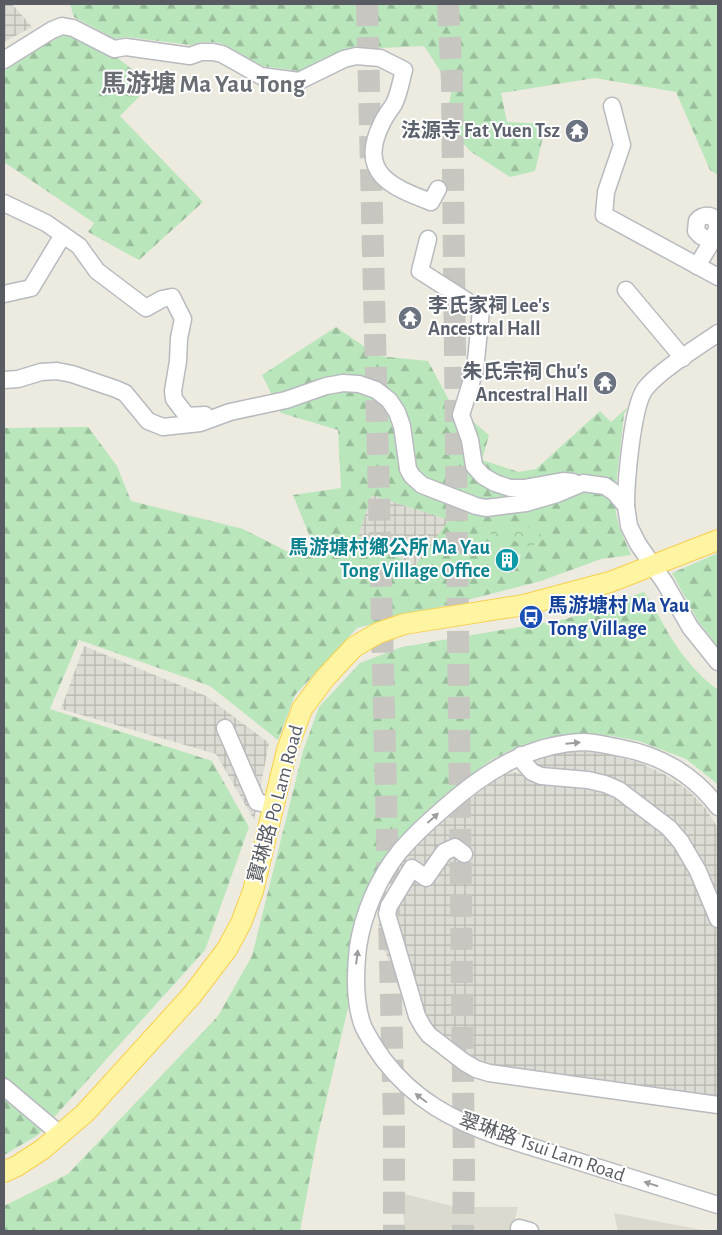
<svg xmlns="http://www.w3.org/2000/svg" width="722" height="1235" font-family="'Alegreya Sans','Noto Sans TC',sans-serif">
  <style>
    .industrial { fill: url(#industrial-grid) }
    .education { fill: #dcd9ce }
    .forest { fill: url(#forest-firs); fill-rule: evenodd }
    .park { fill: url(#park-crowns) }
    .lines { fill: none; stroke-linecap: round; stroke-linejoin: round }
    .highway-tunnel { stroke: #c8c6c0; stroke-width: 22; stroke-dasharray: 22 11; stroke-linecap: butt }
    .minor-casing { stroke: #b8bac0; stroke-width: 19 }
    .major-casing { stroke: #f9d04c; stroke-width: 22 }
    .minor { stroke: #fff; stroke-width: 16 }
    .major { stroke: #fff4a2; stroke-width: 20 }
    .oneway { fill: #9b9da1 }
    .labels { text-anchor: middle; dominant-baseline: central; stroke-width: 4; stroke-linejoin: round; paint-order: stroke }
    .worship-label { font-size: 20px; font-weight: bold; fill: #5b616d; stroke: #fff; text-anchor: end }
    .culture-label { font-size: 20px; font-weight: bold; fill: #0d838f; stroke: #fff; text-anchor: end }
    .transit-label { font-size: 20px; font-weight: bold; fill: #164399; stroke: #fff; text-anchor: start }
    .street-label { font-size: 20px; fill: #585c62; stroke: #fff }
    .district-label { font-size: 25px; font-weight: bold; fill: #696e74; stroke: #fff }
  </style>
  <defs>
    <pattern id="industrial-grid" width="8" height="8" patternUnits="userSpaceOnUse" patternTransform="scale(1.25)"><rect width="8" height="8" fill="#dddcd4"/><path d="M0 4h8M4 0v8" fill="none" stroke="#b6b6af"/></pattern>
    <pattern id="forest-firs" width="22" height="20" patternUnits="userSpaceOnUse" patternTransform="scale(1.25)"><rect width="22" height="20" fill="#bae6bc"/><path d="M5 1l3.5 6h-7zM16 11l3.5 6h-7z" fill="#9abe9c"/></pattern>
    <pattern id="park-crowns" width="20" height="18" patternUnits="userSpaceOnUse" patternTransform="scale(1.25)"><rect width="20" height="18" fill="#bae6bc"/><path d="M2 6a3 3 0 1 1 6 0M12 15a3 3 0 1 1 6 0" fill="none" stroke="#9abe9c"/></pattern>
  </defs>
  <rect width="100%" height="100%" fill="#edeadf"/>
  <g class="industrial">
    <path d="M4,4H12L32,27L4,42Z"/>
    <path d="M372,495L450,520L415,566L357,536Z"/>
    <path d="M84,646L206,696L269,743L254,820L216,754L61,709Z"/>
    <path d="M583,751L609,755L638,762L664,774L688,790L706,809L718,828V1112L493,1081L409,1017L378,931L381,893L387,892L398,877V869L405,858L428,834L480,791L502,775L512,772L520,773L527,776L536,767L533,761L557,752Z"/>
  </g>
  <g class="education">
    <path d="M401,1193L456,1207H518L512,1230L513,1231H405Z"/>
    <path d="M614,1213L697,1229L707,1231H618Z"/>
  </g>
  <g class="forest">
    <path d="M70,4H718V175L710,170L676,92L595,78L501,93L507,122L546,124L535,171L510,177L470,151L445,123L452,89L424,46L381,48L357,46L345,49L299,71L262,66L223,44L213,42H202L191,45L127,37L115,39L74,17Z"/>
    <path d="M66,35C94,38 130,64 147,85L146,90L120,116L203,202L139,260L88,232L94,223L4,162V71L56,38Z"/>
    <path d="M336,327L378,356L428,361L450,402L489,435L482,460L519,472L536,469L600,411L611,422L629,406L624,414L615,496L616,513L619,527L631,555L601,559L541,581L357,628L295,695L278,740L210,686L79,640L50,709L212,761L249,827L205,950L38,1135L4,1155V428L88,427L117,466L131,501L243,529L296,556L312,542L293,495L341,488L338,430L281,413L262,375ZM372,495L449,520L415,566L358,536ZM501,547L521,555L514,572L494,564Z"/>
    <path d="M718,553V647L698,621L672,573Z"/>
    <path d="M644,592C654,606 661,621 670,636C682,656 699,676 718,690V786L715,782L686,759L639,741L611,736L581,734L549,737L517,747L491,760L447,793L417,820L395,844L377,870L352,991L317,1139L300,1231H4V1206L68,1174L218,1016L252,956L303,751L319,707L360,663L402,647L566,619Z"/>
  </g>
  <path class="park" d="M493,525L537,528L543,539L537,544L525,547L515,541L483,532Z"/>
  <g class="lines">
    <g class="highway-tunnel">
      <path d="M367,4L394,1124V1231"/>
      <path d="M448,4L452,83L464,1171L463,1231"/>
    </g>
    <g class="minor-casing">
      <g id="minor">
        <path d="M4,60L52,30L62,26L73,28L114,49L126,47L190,56L201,52H213L222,54L261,76L299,81L344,59L356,56L380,58L404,70C401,81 399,94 394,104C390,110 385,116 382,123C357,173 391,187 431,202L438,189"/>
        <path d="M612,106L622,145L606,192L604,215L718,277"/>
        <path d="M4,203L46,223L79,246L97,271L146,308L162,299L172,297L183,319L179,338L178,361L173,391L174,399L187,416L205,415"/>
        <path d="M428,239L420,271L481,310L475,370L461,415L470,440L474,466L483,476L495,483L510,488H524L563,481L573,482"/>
        <path d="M697,266C702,257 717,236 717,226C717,214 703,213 697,221L696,231L701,236L711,241"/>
        <path d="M626,290L683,358"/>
        <path d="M4,294L31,288L63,235"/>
        <path d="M4,380L18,379L41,372L57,371L72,374L116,389L125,393L148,421L163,427L200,423L230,412L286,400L326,386L343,383L359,384L376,390L389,400L397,412L402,426L408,469L412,476L422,485L476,506L486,508L526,503L557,494L583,483L605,486L615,493L626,506L629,526L638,544L665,583L690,627L718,662"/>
        <path d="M626,506C626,482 632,407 645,389C659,371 698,347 718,333"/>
        <path d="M225,728L257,802L274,806"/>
        <path d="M521,755L524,763L532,772L541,776L588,780L605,784L619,790L669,828L681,842L698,871L718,919"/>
        <path d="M718,807C694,775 660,755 621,748C609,746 596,742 583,742C528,744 483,773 443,809C428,822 413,836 400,851C378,878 363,914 358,947C355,973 354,1002 363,1026C368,1037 376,1049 383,1059C414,1100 452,1120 500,1137L718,1205"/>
        <path d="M464,854L455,847L444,852L426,878L412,868L389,906L387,914L417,1016L423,1027L429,1035L464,1062L476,1069L489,1073L718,1105"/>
        <path d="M4,1087L61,1135"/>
        <path d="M519,1228L530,1231"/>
      </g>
    </g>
    <g class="major-casing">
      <path id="major" d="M4,1172L17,1166L43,1149L85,1113L192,995L227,949L241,923L253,891L287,750L302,709L325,678L354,647L378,633L404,624L524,605L610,582L718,540"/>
    </g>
    <use href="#minor" class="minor"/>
    <use href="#major" class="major"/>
  </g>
  <defs><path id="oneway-solid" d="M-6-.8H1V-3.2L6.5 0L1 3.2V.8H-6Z" transform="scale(1.25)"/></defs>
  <g class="oneway">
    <use href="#oneway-solid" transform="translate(573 743) rotate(-5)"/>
    <use href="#oneway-solid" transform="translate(433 818) rotate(-42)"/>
    <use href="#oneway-solid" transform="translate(357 957) rotate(-83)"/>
    <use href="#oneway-solid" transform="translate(421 1098) rotate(-143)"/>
    <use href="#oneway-solid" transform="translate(651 1184) rotate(-162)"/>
  </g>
  <defs>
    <g id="temple-disc" transform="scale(1.25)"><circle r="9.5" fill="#6b7280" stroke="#fff"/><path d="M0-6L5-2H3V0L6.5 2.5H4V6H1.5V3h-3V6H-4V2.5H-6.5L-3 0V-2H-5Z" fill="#fff"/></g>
    <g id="building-disc" transform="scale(1.25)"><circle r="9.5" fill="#0f9aa8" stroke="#fff"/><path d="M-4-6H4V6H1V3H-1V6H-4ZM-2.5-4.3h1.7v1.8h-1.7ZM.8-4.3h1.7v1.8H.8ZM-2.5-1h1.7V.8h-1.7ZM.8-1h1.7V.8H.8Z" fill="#fff"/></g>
    <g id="bus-disc" transform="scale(1.25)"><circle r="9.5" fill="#1a4fb4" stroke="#fff"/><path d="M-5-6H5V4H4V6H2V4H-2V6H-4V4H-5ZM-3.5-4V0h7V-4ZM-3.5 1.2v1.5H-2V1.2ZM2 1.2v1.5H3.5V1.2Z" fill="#fff"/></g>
  </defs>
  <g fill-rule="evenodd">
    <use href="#temple-disc" x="577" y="131"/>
    <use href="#temple-disc" x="410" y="318"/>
    <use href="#temple-disc" x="605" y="383"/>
    <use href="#building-disc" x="507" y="560"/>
    <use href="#bus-disc" x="531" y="617"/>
  </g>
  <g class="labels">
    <g class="worship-label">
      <text x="560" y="131">法源寺 Fat Yuen Tsz</text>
      <text x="428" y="306" text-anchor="start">李氏家祠 Lee's<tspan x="428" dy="23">Ancestral Hall</tspan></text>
      <text x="588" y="372">朱氏宗祠 Chu's<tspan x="588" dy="23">Ancestral Hall</tspan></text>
    </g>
    <g class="culture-label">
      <text x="490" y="548">馬游塘村鄉公所 Ma Yau<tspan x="490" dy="23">Tong Village Office</tspan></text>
    </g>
    <g class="transit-label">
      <text x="548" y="606">馬游塘村 Ma Yau<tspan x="548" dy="23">Tong Village</tspan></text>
    </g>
    <g class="street-label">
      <text transform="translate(276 804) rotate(-75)">寶琳路 Po Lam Road</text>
      <text transform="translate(542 1148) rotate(19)">翠琳路 Tsui Lam Road</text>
    </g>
    <g class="district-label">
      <text x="203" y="84">馬游塘 Ma Yau Tong</text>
    </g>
  </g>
  <rect width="722" height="1235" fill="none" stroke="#585c62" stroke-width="10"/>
</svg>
